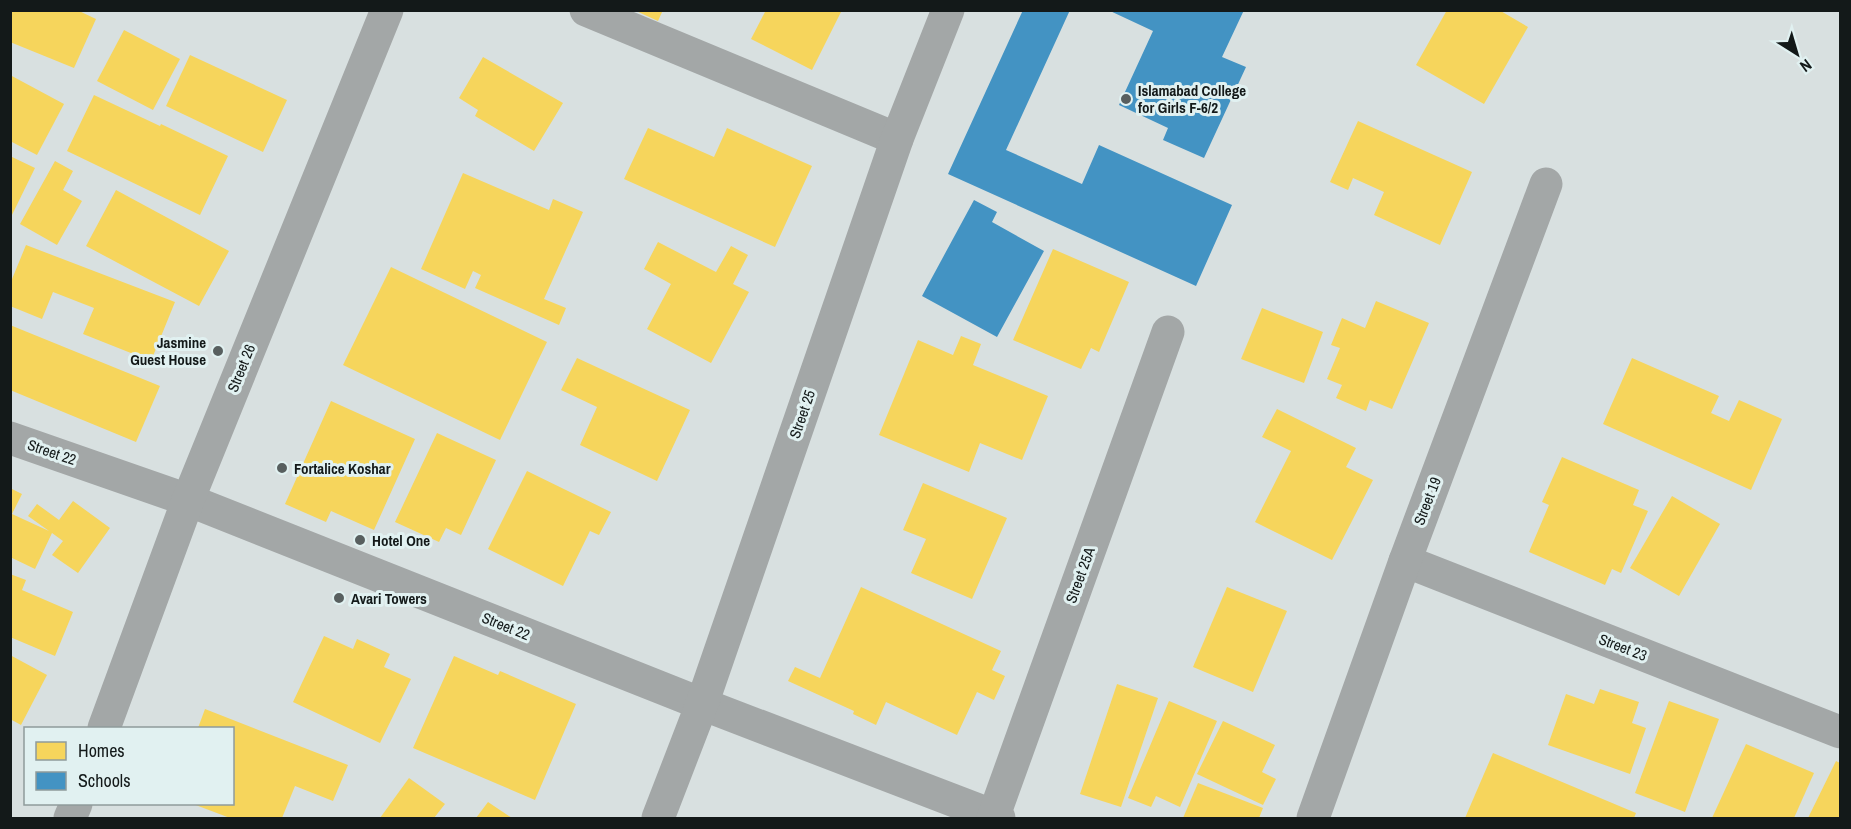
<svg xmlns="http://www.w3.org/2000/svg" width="1851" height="829" font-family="'Archivo Narrow',sans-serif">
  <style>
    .homes { fill: #f6d55c }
    .schools { fill: #4393c3 }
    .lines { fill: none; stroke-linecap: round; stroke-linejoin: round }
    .street { stroke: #a3a7a7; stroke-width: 33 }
    .poi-dot { fill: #585f5f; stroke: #e1f1f1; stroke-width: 2 }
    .labels { text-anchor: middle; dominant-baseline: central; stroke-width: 6; stroke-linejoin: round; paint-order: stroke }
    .poi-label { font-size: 15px; font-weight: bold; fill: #131919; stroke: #e1f1f1; text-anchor: start }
    .street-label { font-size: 15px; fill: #131919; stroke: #e1f1f1 }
  </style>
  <rect width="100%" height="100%" fill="#d8e0e0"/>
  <g class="homes">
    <path d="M10,10H77L96,19L74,68L10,42Z"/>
    <path d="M634,10H663L658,21Z"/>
    <path d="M766,10H842L812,70L751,39Z"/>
    <path d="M1447,10H1499L1528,27L1484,104L1416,65Z"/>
    <path d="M124,30L180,59L153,110L97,81Z"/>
    <path d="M190,55L287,100L263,152L166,106Z"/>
    <path d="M483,57L563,103L534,151L475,116L478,110L459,98Z"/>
    <path d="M10,75L64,104L37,155L10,141Z"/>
    <path d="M94,95L160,126L161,124L228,156L200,215L67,151Z"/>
    <path d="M1358,121L1472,172L1440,245L1374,215L1384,192L1353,178L1348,190L1330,182Z"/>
    <path d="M648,128L714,157L727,128L812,166L775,247L624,179Z"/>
    <path d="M10,156L35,168L10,219Z"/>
    <path d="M55,161L73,171L63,190L82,201L57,245L20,224Z"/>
    <path d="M463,173L549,210L553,199L583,212L544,299L566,308L559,325L475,288L481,275L473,271L465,289L421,269Z"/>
    <path d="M116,190L229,251L199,306L86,246Z"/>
    <path d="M658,242L716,272L731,246L748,255L733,284L749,292L711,363L647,329L671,284L644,269Z"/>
    <path d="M26,245L175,302L151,361L83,334L94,308L53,292L42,319L10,306V284Z"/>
    <path d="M1053,249L1129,282L1099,352L1091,348L1081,369L1013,340Z"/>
    <path d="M391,267L547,342L500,440L343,365Z"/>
    <path d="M1376,301L1429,323L1392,409L1370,400L1366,411L1336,398L1342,385L1327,379L1340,348L1331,345L1342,318L1365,328Z"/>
    <path d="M1262,308L1323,332L1304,383L1241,359Z"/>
    <path d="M10,325L160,386L136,442L10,390Z"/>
    <path d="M961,336L981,344L973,365L1048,396L1022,460L980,443L969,472L879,435L918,340L953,355Z"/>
    <path d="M577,358L690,410L657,481L580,445L597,407L561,390Z"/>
    <path d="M1632,358L1719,396L1711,413L1729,421L1739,400L1782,419L1751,490L1603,424Z"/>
    <path d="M331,401L415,439L374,530L331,511L326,522L285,504Z"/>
    <path d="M1277,409L1356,448L1346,467L1373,480L1332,560L1255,522L1291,451L1262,437Z"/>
    <path d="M437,433L496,460L461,535L446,528L439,542L395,522Z"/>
    <path d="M1562,457L1639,490L1633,505L1648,511L1621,573L1612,569L1605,585L1529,552L1549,505L1542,502Z"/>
    <path d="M527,471L611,512L599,535L590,531L563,586L488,549Z"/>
    <path d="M923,483L1007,518L972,599L911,573L926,539L903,530Z"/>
    <path d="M10,488L22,494L12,514L49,531L28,516L37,504L59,520L73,501L110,528L78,573L52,555L63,541L52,533L35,569L10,557Z"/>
    <path d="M1672,496L1720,524L1679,596L1630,568Z"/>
    <path d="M10,574L26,580L22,590L73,612L55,656L10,637Z"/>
    <path d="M861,587L1001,651L992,670L1005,676L994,700L977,692L957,735L886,702L876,725L853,714L854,711L788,681L795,667L820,678Z"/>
    <path d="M1227,587L1287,611L1253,692L1193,667Z"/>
    <path d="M324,636L353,649L357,639L390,654L384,667L411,679L380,743L293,702Z"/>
    <path d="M10,655L47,675L21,725L10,719Z"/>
    <path d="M454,656L498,675L500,671L576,704L535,800L413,748Z"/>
    <path d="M1117,684L1158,698L1121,807L1080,794Z"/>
    <path d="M1600,689L1639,702L1632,723L1646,728L1630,774L1548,745L1566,694L1594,704Z"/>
    <path d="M1169,701L1217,721L1180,807L1156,796L1151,807L1128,798Z"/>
    <path d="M1669,701L1719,719L1685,812L1635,793Z"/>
    <path d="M205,709L348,765L333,801L295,786L282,818H230L193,804H232V728H198Z"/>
    <path d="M1223,721L1275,745L1262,772L1276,779L1263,805L1197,774Z"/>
    <path d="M1746,744L1814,773L1794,818H1712Z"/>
    <path d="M1493,753L1636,813L1634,818H1465Z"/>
    <path d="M1836,761L1840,763V818H1808Z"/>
    <path d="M409,778L445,804L434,818H380Z"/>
    <path d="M1198,783L1263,808L1259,818H1183Z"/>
    <path d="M488,802L512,818H476Z"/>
  </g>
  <g class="schools">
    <path d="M1023,10H1070L1006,150L1082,184L1099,145L1232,205L1196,286L948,174Z"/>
    <path d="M1108,10H1244L1222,57L1246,67L1204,158L1163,140L1168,128L1119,105L1153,31Z"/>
    <path d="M974,200L997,212L992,222L1044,251L997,337L922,296Z"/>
  </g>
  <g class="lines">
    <g class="street">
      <path d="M586,10L897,139"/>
      <path d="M10,438L188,500L702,704L999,818"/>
      <path d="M1405,561L1840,732"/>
      <path d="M104,728L188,500L387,10"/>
      <path d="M70,818L76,804"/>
      <path d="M658,818L702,704L897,139L948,10"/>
      <path d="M993,818L1168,332"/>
      <path d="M1313,818L1405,561L1546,184"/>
    </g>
  </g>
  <g class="poi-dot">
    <circle cx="1126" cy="99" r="6"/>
    <circle cx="218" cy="351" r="6"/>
    <circle cx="282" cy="468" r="6"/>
    <circle cx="360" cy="540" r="6"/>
    <circle cx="339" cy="598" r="6"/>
  </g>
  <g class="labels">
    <g class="poi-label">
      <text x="1138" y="90">Islamabad College<tspan x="1138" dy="17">for Girls F-6/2</tspan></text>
      <text x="206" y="342" text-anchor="end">Jasmine<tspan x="206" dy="17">Guest House</tspan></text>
      <text x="294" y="468">Fortalice Koshar</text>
      <text x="372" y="540">Hotel One</text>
      <text x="351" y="598">Avari Towers</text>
    </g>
    <g class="street-label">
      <text transform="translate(241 368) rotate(-68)">Street 26</text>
      <text transform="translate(802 414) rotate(-71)">Street 25</text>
      <text transform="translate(52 452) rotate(19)">Street 22</text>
      <text transform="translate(1427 501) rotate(-69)">Street 19</text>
      <text transform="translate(1080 575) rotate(-70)">Street 25A</text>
      <text transform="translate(506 626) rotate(22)">Street 22</text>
      <text transform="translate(1623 647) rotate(21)">Street 23</text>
    </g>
  </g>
  <rect width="1851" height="829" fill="none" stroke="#131919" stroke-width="24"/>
  <rect x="24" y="727" width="210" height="78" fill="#e1f1f1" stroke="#8f9b9b" stroke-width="1.5"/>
  <rect x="36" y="742" width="30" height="18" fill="#f6d55c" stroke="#8f9b9b" stroke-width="1.5"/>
  <text x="78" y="757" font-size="18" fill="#131919">Homes</text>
  <rect x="36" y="772" width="30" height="18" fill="#4393c3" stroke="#8f9b9b" stroke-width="1.5"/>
  <text x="78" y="787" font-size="18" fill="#131919">Schools</text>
  <g transform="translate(1797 54) rotate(143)" stroke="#e1f1f1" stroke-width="4.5" paint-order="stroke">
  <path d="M0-4.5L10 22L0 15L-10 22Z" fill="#131919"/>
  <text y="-9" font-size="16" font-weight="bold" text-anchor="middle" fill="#131919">N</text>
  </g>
</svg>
